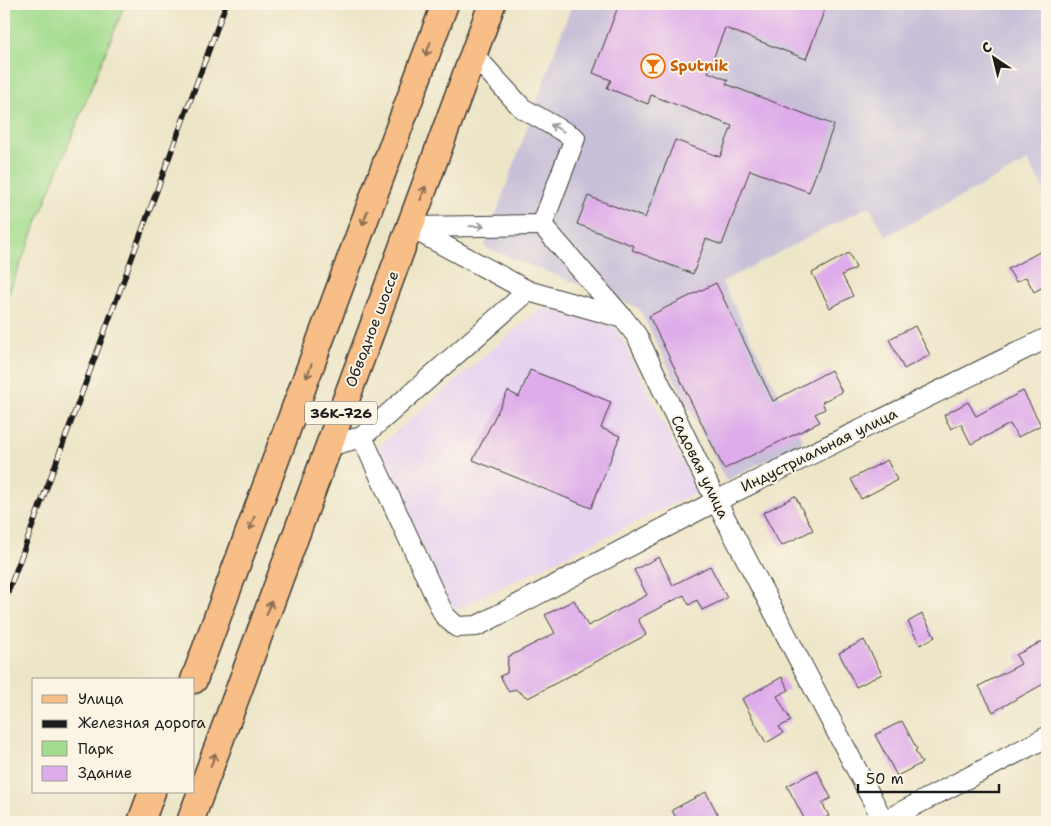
<svg xmlns="http://www.w3.org/2000/svg" width="1051" height="826" font-family="'Shantell Sans',sans-serif">
  <style>
    .built { fill: #e6d3f0 }
    .industrial { fill: #c8c0d8 }
    .green { fill: #a2dc8e; stroke: #5f7c55 }
    .building { fill: #deacea }
    .lines { fill: none; stroke-linecap: round; stroke-linejoin: round }
    .minor-casing { stroke: #3b3a36; stroke-width: 22 }
    .major-casing { stroke: #3b3a36; stroke-width: 29 }
    .minor { stroke: #fff; stroke-width: 20 }
    .major { stroke: #f7be87; stroke-width: 26 }
    .rail-casing { stroke: #1c1c1c; stroke-width: 5.5 }
    .rail { stroke: #fcf5e5; stroke-width: 4; stroke-dasharray: 11; stroke-linecap: butt }
    .oneway { stroke: #8a6d52 }
    .oneway2 { stroke: #999 }
    .labels { text-anchor: middle; dominant-baseline: central; stroke-width: 4; stroke-linejoin: round; paint-order: stroke }
    .shield { fill: #fcf5e5; stroke: #5f5d58; stroke-width: 1 }
    .shield-label { font-size: 14px; font-weight: bold; fill: #1c1c1c }
    .food-label { font-size: 15px; font-weight: bold; fill: #c56008; stroke: #fcf5e5; text-anchor: start }
    .street-label { font-size: 15px; fill: #1c1c1c; stroke: #fcf5e5 }
  </style>
  <rect width="100%" height="100%" fill="#fcf5e5"/>
  <filter id="ink" filterUnits="userSpaceOnUse"><feTurbulence type="fractalNoise" baseFrequency=".02" numOctaves="2"/><feDisplacementMap in="SourceGraphic" scale="10" xChannelSelector="R" yChannelSelector="G"/><feConvolveMatrix kernelMatrix="1 2 1 2 8 2 1 2 1" color-interpolation-filters="sRGB"/></filter>
  <filter id="wash" filterUnits="userSpaceOnUse"><feTurbulence type="fractalNoise" baseFrequency=".0096" numOctaves="4" result="noise"/><feDisplacementMap in="SourceGraphic" scale="20" xChannelSelector="R" yChannelSelector="G"/><feGaussianBlur stdDeviation="1.12" result="paint"/><feColorMatrix in="noise" values="0 0 0 0 0 0 0 0 0 0 0 0 0 0 0 0 0 1.4 0 .05"/><feComposite in="paint" operator="in"/></filter>
  <g filter="url(#wash)">
    <rect width="100%" height="100%" fill="#ece5c7"/>
    <path class="built" d="M542,307L616,327L697,492L453,611L376,449Z"/>
    <path class="industrial" d="M572,4H1047V196L1028,161L886,236L869,206L722,282L803,441L726,481L639,308L484,247Z"/>
    <path class="green" d="M4,4H125L4,305Z"/>
    <g id="blocks">
      <g class="building">
        <path d="M619,4H810L825,9L806,59L725,28L708,72L728,80L726,84L834,125L809,192L750,170L722,245L706,239L693,274L632,250L634,246L577,224L588,196L645,218L675,140L720,157L732,126L651,95L648,104L607,88L611,80L593,73Z"/>
        <path d="M1047,248V285L1034,292L1026,277L1016,282L1008,269Z"/>
        <path d="M849,253L856,268L842,275L853,296L830,308L812,273Z"/>
        <path d="M716,283L773,401L831,370L842,392L822,402L825,409L815,414L820,422L724,469L649,316Z"/>
        <path d="M915,326L930,355L904,369L889,339Z"/>
        <path d="M530,370L611,402L601,428L620,436L591,508L473,460L508,391L519,397Z"/>
        <path d="M1023,391L1041,425L1018,437L1010,424L971,444L961,424L951,429L944,415L968,402L976,416Z"/>
        <path d="M887,460L897,480L861,499L851,479Z"/>
        <path d="M795,496L813,530L781,546L763,513Z"/>
        <path d="M659,557L673,585L710,566L727,598L702,610L697,600L689,605L684,595L638,619L646,635L528,698L515,689L509,692L500,676L507,673L508,657L555,633L545,615L574,600L588,626L647,595L634,570Z"/>
        <path d="M922,614L935,637L920,645L908,622Z"/>
        <path d="M1047,639V682L993,712L979,686L1021,664L1016,655Z"/>
        <path d="M864,640L882,674L856,687L839,653Z"/>
        <path d="M782,677L789,690L777,696L791,721L779,727L783,733L766,743L742,699Z"/>
        <path d="M902,721L917,749L915,751L922,763L897,776L875,735Z"/>
        <path d="M817,770L831,798L822,803L829,816L817,822H806L787,786Z"/>
        <path d="M706,792L722,822H678L672,810Z"/>
      </g>
    </g>
  </g>
  <g filter="url(#ink)">
    <use href="#blocks" fill-opacity="0" stroke="#3b3a36" stroke-width="1"/>
    <g class="lines">
      <g class="minor-casing">
        <g id="minor">
          <path d="M542,225L623,318"/>
          <path d="M410,227L528,291L623,318L637,336L716,501L884,822"/>
          <path d="M412,227L542,225L575,138L522,108L473,54"/>
          <path d="M362,437L444,615L457,627L477,626L716,501L1047,338"/>
          <path d="M328,446L362,437L528,291"/>
          <path d="M882,822L1047,737"/>
        </g>
      </g>
      <g class="major-casing">
        <g id="major">
          <path d="M194,680L445,4"/>
          <path d="M141,822L152,792"/>
          <path d="M190,822L492,4"/>
        </g>
      </g>
      <use href="#minor" class="minor"/>
      <use href="#major" class="major"/>
      <g class="rail-casing">
        <path id="rail" d="M4,603L226,4"/>
      </g>
      <use href="#rail" class="rail"/>
    </g>
    <defs><path id="oneway-shaft" d="M-6 0H5M1.5-3L5.5 0L1.5 3" fill="none" stroke-width="1.6" stroke-linecap="round" stroke-linejoin="round" transform="scale(1.25)"/></defs>
    <g class="oneway">
      <use href="#oneway-shaft" transform="translate(428 49) rotate(110)"/>
      <use href="#oneway-shaft" transform="translate(423 193) rotate(-70)"/>
      <use href="#oneway-shaft" transform="translate(365 218) rotate(110)"/>
      <use href="#oneway-shaft" transform="translate(309 371) rotate(110)"/>
      <use href="#oneway-shaft" transform="translate(252 523) rotate(110)"/>
      <use href="#oneway-shaft" transform="translate(269 608) rotate(-70)"/>
      <use href="#oneway-shaft" transform="translate(213 760) rotate(-70)"/>
    </g>
    <g class="oneway2">
      <use href="#oneway-shaft" transform="translate(557 128) rotate(-151)"/>
      <use href="#oneway-shaft" transform="translate(477 226) rotate(-1)"/>
    </g>
  </g>
  <defs>
    <g id="bar-ring" transform="scale(1.25)"><circle r="9.5" fill="#fcf5e5" stroke="#e8710a" stroke-width="1.5"/><path d="M-6-5H6L.8 .8V4.5H3.5V6h-7V4.5H-.8V.8Z" fill="#e8710a"/></g>
  </defs>
  <g fill-rule="evenodd">
    <use href="#bar-ring" x="653" y="66"/>
  </g>
  <g class="labels">
    <rect class="shield" x="305" y="401.5" width="72" height="23" rx="4"/>
    <g class="shield-label">
      <text x="341" y="413">36К-726</text>
    </g>
    <g class="food-label">
      <text x="670" y="66">Sputnik</text>
    </g>
    <g class="street-label">
      <text transform="translate(372 329) rotate(-69)">Обводное шоссе</text>
      <text transform="translate(819 450) rotate(-26)">Индустриальная улица</text>
      <text transform="translate(700 467) rotate(64)">Садовая улица</text>
    </g>
  </g>
  <rect width="1051" height="826" fill="none" stroke="#fcf5e5" stroke-width="20"/>
  <rect x="32" y="678" width="162" height="115" fill="#fcf5e5" stroke="#a29e95"/>
  <rect x="42" y="695" width="25" height="8" fill="#f7be87" stroke="#a29e95"/>
  <text x="78" y="704" font-size="15" fill="#1c1c1c">Улица</text>
  <rect x="42" y="720" width="25" height="8" fill="#1c1c1c" stroke="#a29e95"/>
  <text x="78" y="728" font-size="15" fill="#1c1c1c">Железная дорога</text>
  <rect x="42" y="741" width="25" height="15" fill="#a2dc8e" stroke="#a29e95"/>
  <text x="78" y="754" font-size="15" fill="#1c1c1c">Парк</text>
  <rect x="42" y="766" width="25" height="15" fill="#deacea" stroke="#a29e95"/>
  <text x="78" y="778" font-size="15" fill="#1c1c1c">Здание</text>
  <g transform="translate(994 58) rotate(325)" stroke="#fcf5e5" stroke-width="4" paint-order="stroke">
  <path d="M0-4L9 19L0 12L-9 19Z" fill="#1c1c1c"/>
  <text y="-8" font-size="14" font-weight="bold" text-anchor="middle" fill="#1c1c1c">С</text>
  </g>
  <path d="M858 784v8h141v-8" fill="none" stroke="#1c1c1c" stroke-width="2.5"/>
  <text x="866" y="784" font-size="15" fill="#1c1c1c" stroke="#fcf5e5" stroke-width="4" paint-order="stroke">50 m</text>
</svg>
